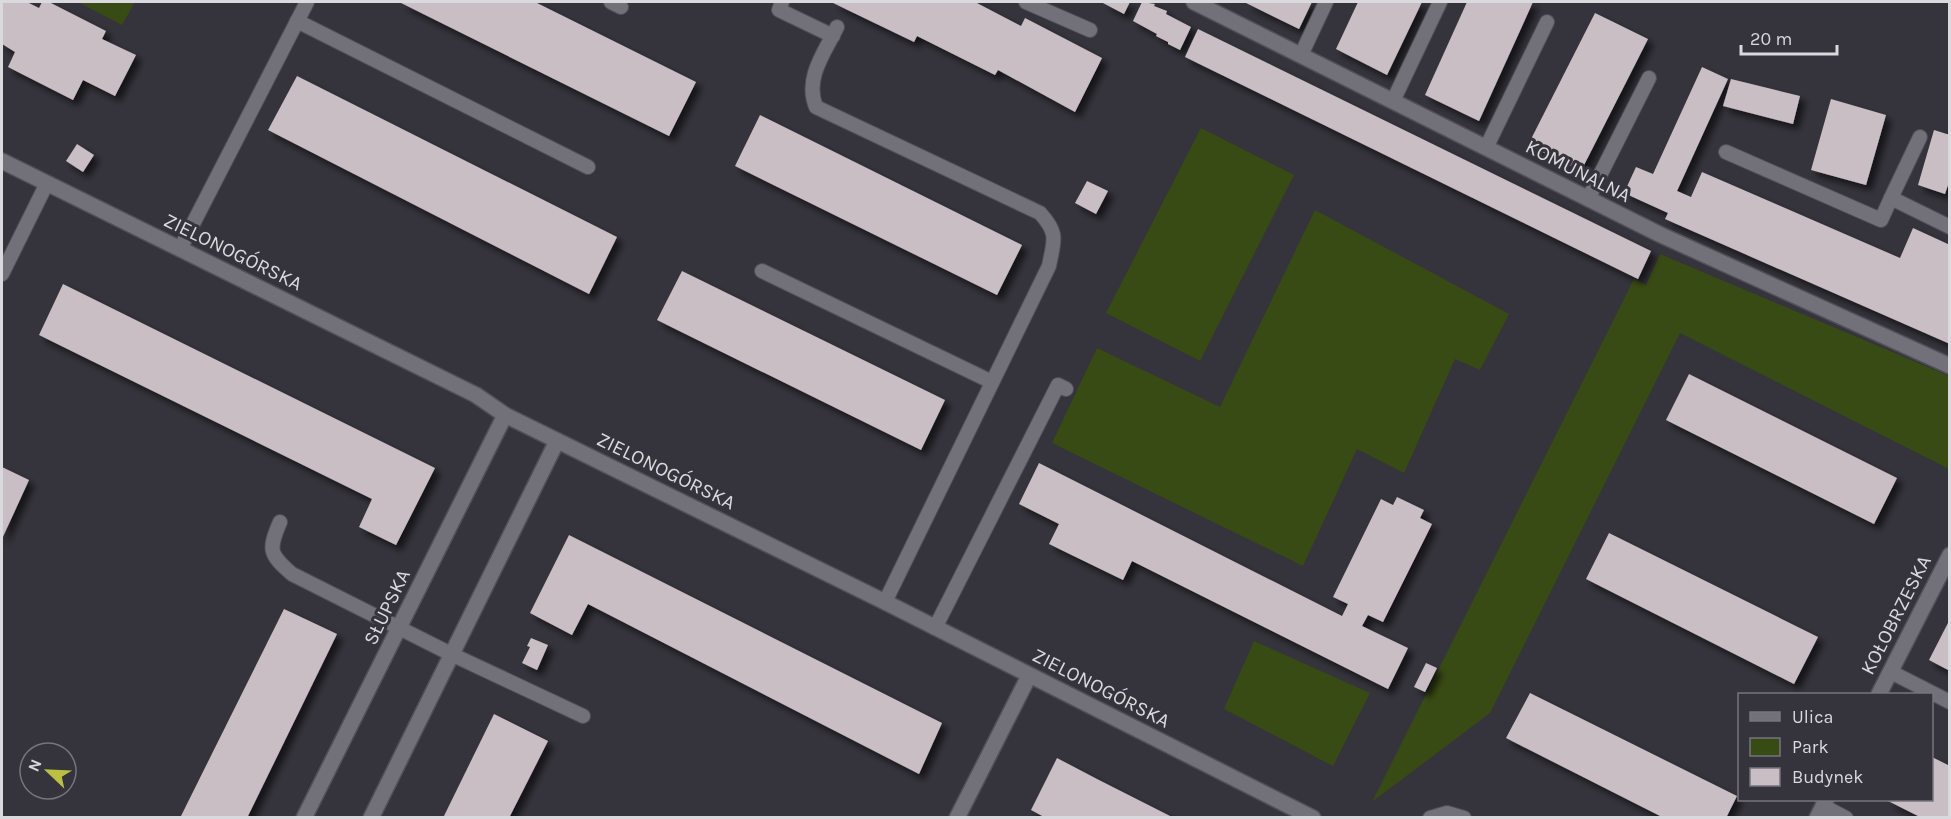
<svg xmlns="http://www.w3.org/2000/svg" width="1951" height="819" font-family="Karla,sans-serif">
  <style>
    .green { fill: #394b14 }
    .building { fill: #c9bec4; filter: url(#shadow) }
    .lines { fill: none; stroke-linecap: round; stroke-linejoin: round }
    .lane-casing { stroke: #514f57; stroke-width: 16 }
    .street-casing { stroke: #514f57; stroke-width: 18 }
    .lane { stroke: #727079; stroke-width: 14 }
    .street { stroke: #727079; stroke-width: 15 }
    .labels { text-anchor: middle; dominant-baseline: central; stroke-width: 6; stroke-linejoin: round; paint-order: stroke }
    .street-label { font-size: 20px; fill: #dad9de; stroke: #35333b }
  </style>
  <defs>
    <filter id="shadow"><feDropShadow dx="5.5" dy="5.5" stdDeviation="3" flood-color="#0009"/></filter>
  </defs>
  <rect width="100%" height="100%" fill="#35333b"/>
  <g class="green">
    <path d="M78,2H135L122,25Z"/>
    <path d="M1201,128L1294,175L1200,361L1106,313Z"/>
    <path d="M1315,210L1509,314L1480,370L1455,359L1404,473L1357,449L1303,566L1052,443L1097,348L1220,407Z"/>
    <path d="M1660,254L1949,376V469L1680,333L1490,713L1372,802L1634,279L1646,285Z"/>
    <path d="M1254,641L1370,693L1333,766L1224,709Z"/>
  </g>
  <g class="building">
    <path d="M2,2H27L39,8L42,2H49L106,31L102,39L136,55L115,96L83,80L73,100L8,67L15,52L2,44Z"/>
    <path d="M399,2H535L696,82L669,136Z"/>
    <path d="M831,2H975L1021,26L1025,18L1102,58L1075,112L998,70L995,75L917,36L914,42Z"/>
    <path d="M1101,2H1130L1124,14Z"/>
    <path d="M1142,2L1155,4L1154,6L1167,11L1166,14L1191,27L1180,50L1168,44V42L1156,36L1157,34L1133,21Z"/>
    <path d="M1247,2H1312L1299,29L1246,3Z"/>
    <path d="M1358,2H1422L1387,75L1336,49Z"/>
    <path d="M1467,2H1533L1479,121L1425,95Z"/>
    <path d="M1595,13L1648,39L1581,171L1528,145Z"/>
    <path d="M1198,29L1651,251L1638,279L1185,57Z"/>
    <path d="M1702,67L1728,79L1677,191L1691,197L1702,172L1900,258L1913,228L1950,245V344L1665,219L1668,213L1624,193L1636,167L1653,174Z"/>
    <path d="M297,76L617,237L589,294L268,130Z"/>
    <path d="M1731,79L1800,96L1793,124L1723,106Z"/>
    <path d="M1831,99L1886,115L1866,185L1811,170Z"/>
    <path d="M760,115L1022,245L997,295L735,166Z"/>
    <path d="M1934,130L1950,135V179L1945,194L1918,185Z"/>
    <path d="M77,144L94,155L83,172L66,161Z"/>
    <path d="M1087,181L1108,191L1096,214L1075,203Z"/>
    <path d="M682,271L945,400L921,450L657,320Z"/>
    <path d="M63,284L435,468L396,545L359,527L372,499L39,335Z"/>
    <path d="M1689,374L1897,478L1874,524L1666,420Z"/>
    <path d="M1039,463L1342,616L1348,604L1333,597L1381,499L1393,505L1397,497L1424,510L1420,518L1432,524L1383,622L1368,615L1362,626L1408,648L1388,689L1132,561L1123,580L1049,544L1059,524L1019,504Z"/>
    <path d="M2,467L29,480L2,539Z"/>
    <path d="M1609,533L1818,637L1794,684L1586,579Z"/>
    <path d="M569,535L942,723L919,774L588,604L572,635L530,613Z"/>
    <path d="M284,609L337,634L247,818H180Z"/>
    <path d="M1950,619V671L1929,660Z"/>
    <path d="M531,638L548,645L537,670L522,663L530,647L527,646Z"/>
    <path d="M1426,663L1437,668L1425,692L1414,687Z"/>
    <path d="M1530,693L1737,796L1726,818H1664L1506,738Z"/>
    <path d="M494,714L548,741L509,818H443Z"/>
    <path d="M1932,757L1950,766V818H1922L1886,800H1932Z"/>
    <path d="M1057,758L1097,779L1174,818H1046L1031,810Z"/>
  </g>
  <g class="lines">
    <g class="lane-casing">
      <g id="lane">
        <path d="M611,2L621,7"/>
        <path d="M782,2L779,10L833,36"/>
        <path d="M1026,2L1090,30"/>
        <path d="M297,21L588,167"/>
        <path d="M837,27C825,52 804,78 816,107L1040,213C1059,234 1054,240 1049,266L885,602"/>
        <path d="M1301,55L1326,2"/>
        <path d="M1393,101L1440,2"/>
        <path d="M1486,148L1547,22"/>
        <path d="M1726,152L1881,220L1891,198L1950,227"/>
        <path d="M1891,198L1920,137"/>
        <path d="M1588,199L1649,78"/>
        <path d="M180,249L307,2"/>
        <path d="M762,271L992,382"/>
        <path d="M2,274L47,183"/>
        <path d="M280,522C268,550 269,554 292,574L451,654L583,716"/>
        <path d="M935,628L1058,385L1066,389"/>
        <path d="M1891,672L1950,702"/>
        <path d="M1823,806L1846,818"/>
        <path d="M1430,818L1447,813L1464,818"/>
      </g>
    </g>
    <g class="street-casing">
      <g id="street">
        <path d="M1194,2L1661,235L1950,366"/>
        <path d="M2,161L476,395L505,415L885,602L1313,818"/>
        <path d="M1879,694L1950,555"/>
        <path d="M304,818L505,415"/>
        <path d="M371,818L557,441"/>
        <path d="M957,818L1029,676"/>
        <path d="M1817,818L1826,800"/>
      </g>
    </g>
    <use href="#lane" class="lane"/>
    <use href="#street" class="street"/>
  </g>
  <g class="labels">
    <g class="street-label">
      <text transform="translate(1578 171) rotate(27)">KOMUNALNA</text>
      <text transform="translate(233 252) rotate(26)">ZIELONOGÓRSKA</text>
      <text transform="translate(666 471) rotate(26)">ZIELONOGÓRSKA</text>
      <text transform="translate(387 607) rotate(-64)">SŁUPSKA</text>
      <text transform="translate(1896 615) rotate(-63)">KOŁOBRZESKA</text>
      <text transform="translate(1101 688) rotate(27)">ZIELONOGÓRSKA</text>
    </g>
  </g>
  <rect width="1951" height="819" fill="none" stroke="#dad9de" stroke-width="6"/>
  <rect x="1738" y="693" width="195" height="108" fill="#35333b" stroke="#77757c" stroke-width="1.5"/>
  <rect x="1750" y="712" width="30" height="9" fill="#727079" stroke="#77757c" stroke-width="1.5"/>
  <text x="1792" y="723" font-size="18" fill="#dad9de">Ulica</text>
  <rect x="1750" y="738" width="30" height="18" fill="#394b14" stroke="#77757c" stroke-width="1.5"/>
  <text x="1792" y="753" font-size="18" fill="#dad9de">Park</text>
  <rect x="1750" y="768" width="30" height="18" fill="#c9bec4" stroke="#77757c" stroke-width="1.5"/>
  <text x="1792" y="783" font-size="18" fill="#dad9de">Budynek</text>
  <g transform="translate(48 771) rotate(293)"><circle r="28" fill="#35333b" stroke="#77757c" stroke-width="1.5"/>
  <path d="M0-4.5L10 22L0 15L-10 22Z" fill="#bbc044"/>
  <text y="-9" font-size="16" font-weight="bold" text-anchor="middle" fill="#dad9de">N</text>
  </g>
  <path d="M1741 45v9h96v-9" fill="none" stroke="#dad9de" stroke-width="3"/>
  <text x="1750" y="45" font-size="18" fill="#dad9de" stroke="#35333b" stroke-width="4.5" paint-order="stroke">20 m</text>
</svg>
